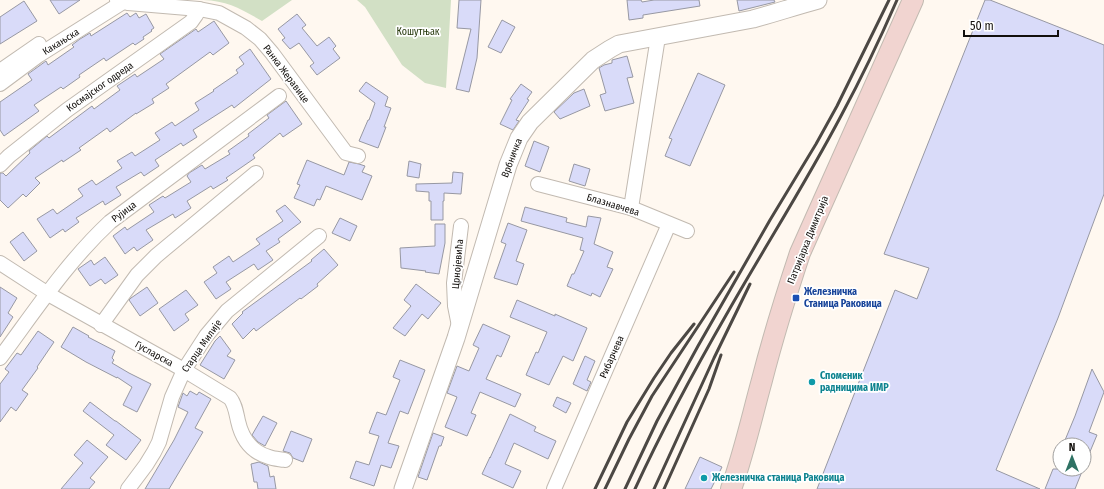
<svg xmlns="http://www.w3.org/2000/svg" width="1104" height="489" font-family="'Fira Sans Condensed',sans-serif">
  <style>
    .green { fill: #d2e0c5 }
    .building { fill: #d9dbf9; stroke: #9798a3 }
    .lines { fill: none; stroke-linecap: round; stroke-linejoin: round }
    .minor-casing { stroke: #c2bab1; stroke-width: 16 }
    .tertiary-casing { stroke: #c2bab1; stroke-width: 19 }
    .secondary-casing { stroke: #c2bab1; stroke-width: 22 }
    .minor { stroke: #fff; stroke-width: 14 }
    .tertiary { stroke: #fff; stroke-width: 17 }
    .secondary { stroke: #f1d4d0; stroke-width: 20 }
    .rail { stroke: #4c4844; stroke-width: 3 }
    .transit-dot { fill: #1a4fb4; stroke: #fff; stroke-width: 1.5 }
    .culture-dot { fill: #0f9aa8; stroke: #fff; stroke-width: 1.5 }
    .labels { text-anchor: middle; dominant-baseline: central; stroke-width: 3.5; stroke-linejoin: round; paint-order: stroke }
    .park-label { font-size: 10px; fill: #27390d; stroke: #fff }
    .street-label { font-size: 10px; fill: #120f0c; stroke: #fff }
    .transit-label { font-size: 10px; font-weight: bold; fill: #164399; stroke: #fff; text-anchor: start }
    .culture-label { font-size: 10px; font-weight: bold; fill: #0d838f; stroke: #fff; text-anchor: start }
  </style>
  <rect width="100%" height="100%" fill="#fff8f0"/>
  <g class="green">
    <path d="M203,0H292L262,21C241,9 228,1 203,0Z"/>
    <path d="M357,0H451L446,88L425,83L402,65L365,7Z"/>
  </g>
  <g class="building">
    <path d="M50,0H80L59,14Z"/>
    <path d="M459,0H481L477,58L469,92L456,89L471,29L457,28Z"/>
    <path d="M627,0H641L642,2L654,0H699L700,6L643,15V18L629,20Z"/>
    <path d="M737,0H774L775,2L739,11Z"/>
    <path d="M985,0H990L1104,45V194L1058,318L996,470L1040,489H817L895,290L917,299L929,268L884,254Z"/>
    <path d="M24,1L37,21L0,44V17Z"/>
    <path d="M127,13L130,17L136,13L139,18L146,14L154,28L151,30L152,31L143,37L144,39L135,45L133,43L106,61L104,58L79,75L80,77L63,89L61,87L34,105L39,111L4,136L0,130V102L32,80L28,74L46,61L48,65L74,47L72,45L80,39L90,33L91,36Z"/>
    <path d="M297,14L306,25L302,28L317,46L329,37L336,46L333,49L340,58L317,75L310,66L314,63L299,43L290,49L282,40L285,38L278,29Z"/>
    <path d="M502,20L515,27L501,53L488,47Z"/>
    <path d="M214,21L229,43L213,55L210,52L166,84L169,88L152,99L154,103L136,114V113L110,132L107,128L79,148L81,150L63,162L62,160L35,178L40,183L26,197L23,194L8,208L0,200V173H3L6,176L30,153L29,151L47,136L49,138L92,106L94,109L120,90L117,86L135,74L137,77L164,59L160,54L196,29L198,32Z"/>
    <path d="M250,49L271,79L234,108L232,105L193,130L197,137L183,146L181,143L155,160L159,166L144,176L141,172L116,187L121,195L105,205L103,201L76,218L79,222L65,232L63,229L50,238L37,219L53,209L57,214L83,196L78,189L92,180L96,185L122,168L117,161L132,152L135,156L160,140L155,133L172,122L175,126L199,110L195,103L214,91L213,90L238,73L236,70L244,64L239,57Z"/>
    <path d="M627,56L633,77L627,78L634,103L605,111L600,95L606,93L599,68L604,65L612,63V60Z"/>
    <path d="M698,73L725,85L690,166L665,156L672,139L669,138Z"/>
    <path d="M366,82L388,97L385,106L391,108L384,127H386L378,148L359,141L368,120H369L375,103L359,91Z"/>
    <path d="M521,84L532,92L527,99L529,100L516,120L519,121L513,130L500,124L512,100L510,99Z"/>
    <path d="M584,89L590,106L560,119L554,112L574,93Z"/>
    <path d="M286,101L302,124L283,137L280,133L253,155L255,158L226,178L228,180L213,189L211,186L187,201L191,208L175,218L173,214L146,230L153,240L137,251L134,247L125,254L113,236L125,227L127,230L154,212L149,205L163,196L165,198L191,182L187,176L189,173L202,165L205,169L230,154L228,151L249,136L248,134L269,118L267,115Z"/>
    <path d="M534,141L549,147L540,172L525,166Z"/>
    <path d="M307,160L344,175L349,162L359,164L365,166L362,172L372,176L362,200L326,186L320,200L317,199L314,206L294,198L300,185L297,184Z"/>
    <path d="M409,161L421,164L419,178L407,176Z"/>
    <path d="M574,164L590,169L585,186L569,181Z"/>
    <path d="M453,172L463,173L461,194L444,193V201H443V220H431V201H429V192L416,191V184L452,183Z"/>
    <path d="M285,205L301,222L278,239L280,242L266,251L273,260L258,270L254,264L226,282L231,289L216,299L204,282L217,273L213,267L229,256L233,262L260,244L256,239L283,221L276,211Z"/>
    <path d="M525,207L567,218L566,222L586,227L588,216L601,218L594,244L613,252L607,267L613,269L600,297L592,293L591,296L567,286L572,274H574L584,251L580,250L583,238L521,221Z"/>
    <path d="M340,218L357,226L350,241L332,233Z"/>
    <path d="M508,223L527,230L516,261L524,264L517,285L494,278L506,244L501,242Z"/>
    <path d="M435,224H445V243L439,274L425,272L426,271L401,268L400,248L435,246Z"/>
    <path d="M23,232L37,251L24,261L10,242Z"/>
    <path d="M324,249L338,265L317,284L318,286L301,299L300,298L256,331L254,328L243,339L232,324L243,313L242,312L312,261L311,260Z"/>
    <path d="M105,257L118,275L105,284L101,279L90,286L78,269L91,260L94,265Z"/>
    <path d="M416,284L441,303L428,319L422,314L405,336L393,328L411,306L404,300Z"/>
    <path d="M0,287L17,298L8,313L13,317L0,337Z"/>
    <path d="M147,287L158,303L140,316L129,300L131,298Z"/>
    <path d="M186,290L198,305L185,314L189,320L174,331L159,309Z"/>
    <path d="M517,300L555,316V314L587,328L573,361L563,356L549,385L526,375L536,352L538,353L547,332L510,317Z"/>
    <path d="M483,324L510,336L501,357L497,355L486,379L521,394L515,407L480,392L471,413L476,415L467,436L445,427L457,397L447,393L457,366L469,371L479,348L473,345Z"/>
    <path d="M73,327L89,336L88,337L115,351L112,358L114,360L112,363L129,373L151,384L137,412L123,405L132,387L117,377V378L86,362L61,347Z"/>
    <path d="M38,331L54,342L37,367L38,368L22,390L28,394L16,411L11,407L0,422V384L9,372L5,369L17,353L21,355Z"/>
    <path d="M220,336L231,351L227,356L235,360L224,379L200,365L215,341Z"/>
    <path d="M585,356L595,361L587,380L591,382L587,391L573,384Z"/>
    <path d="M400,360L425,370L408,414L400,411L388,443L399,446L391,468L381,465L374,486L350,478L356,461L369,465L379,436L369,433L377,412L386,415L400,380L393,377Z"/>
    <path d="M1092,369L1104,392L1089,432L1097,435L1084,466V445H1063L1075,416Z"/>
    <path d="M190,391L197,395L199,392L211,399L195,428L203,432L169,489H145L174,440L188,412L178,407L183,393L187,396Z"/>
    <path d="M557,397L571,403L566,413L553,406Z"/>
    <path d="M90,402L115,421H116L141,440L126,460L106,445L114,435L83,411Z"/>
    <path d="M510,414L536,427L534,431L556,441L548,459L514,443L505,464L521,471L513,488L482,474L490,457V458Z"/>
    <path d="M263,416L277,423L265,446L258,442L252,435Z"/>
    <path d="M291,431L312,439L303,462L293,458L290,453L283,451Z"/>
    <path d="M433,433L444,437L441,446H439L427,480L418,477Z"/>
    <path d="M87,440L108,457L90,478L95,482L89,489H61L83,463L74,455Z"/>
    <path d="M700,457L722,467L711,489H685Z"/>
    <path d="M259,462L268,466L270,477L274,476L276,489H258L257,482H254L251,464Z"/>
    <path d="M1053,469H1083L1075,489H1045Z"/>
  </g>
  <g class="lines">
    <g class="minor-casing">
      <g id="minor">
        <path d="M117,0L128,3L199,9L219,13L246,28L260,39L272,53L346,153L358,156"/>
        <path d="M0,71L39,44"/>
        <path d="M0,84L39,55L123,2"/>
        <path d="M0,165L9,156L67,110L191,22L196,15L199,9"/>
        <path d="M538,184L631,208L687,231"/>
        <path d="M631,208L658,37"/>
        <path d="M0,263L48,294L184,370L230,398C235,404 236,412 238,421C242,439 251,452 269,457C274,459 280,459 285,460"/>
        <path d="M101,325L137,275L156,256L256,173"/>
        <path d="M459,326L455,306L454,283L461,226"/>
        <path d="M0,358C35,311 67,262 110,222L279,96"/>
        <path d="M128,489L146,465L154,452L159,442L172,397L184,370L206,336L227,311L319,236"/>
        <path d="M554,489L669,224"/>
      </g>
    </g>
    <g class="tertiary-casing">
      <path id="tertiary" d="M403,489L456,338L508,165L519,138L530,122L593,60L610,49L619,44L753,19C775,13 796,6 818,0"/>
    </g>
    <g class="secondary-casing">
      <path id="secondary" d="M731,489C744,453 752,416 762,380C773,337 786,295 800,253L913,0"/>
    </g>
    <use href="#minor" class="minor"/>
    <use href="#tertiary" class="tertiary"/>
    <use href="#secondary" class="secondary"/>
    <g class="rail">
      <path d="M595,489L627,422L654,378L671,353L694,324"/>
      <path d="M605,489L629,439L652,396L734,272"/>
      <path d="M625,489L657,421L698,346L770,220L816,144L837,106L889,0"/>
      <path d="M635,489C663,428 695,369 729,310C766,245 807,181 842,114C862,77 880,39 897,0"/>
      <path d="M654,489L714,358L750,284"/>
      <path d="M664,489L709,389L721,355"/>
    </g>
  </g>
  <rect class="transit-dot" x="792" y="294" width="8" height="8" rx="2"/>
  <g class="culture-dot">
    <circle cx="812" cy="382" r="4"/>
    <circle cx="704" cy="478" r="4"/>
  </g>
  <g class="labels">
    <g class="park-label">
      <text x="418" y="32">Кошутњак</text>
    </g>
    <g class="street-label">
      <text transform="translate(61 42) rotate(-32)">Какањска</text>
      <text transform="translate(286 74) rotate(53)">Ранка Жеравице</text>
      <text transform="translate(100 87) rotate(-35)">Космајског одреда</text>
      <text transform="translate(512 158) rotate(-69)">Врбничка</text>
      <text transform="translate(613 205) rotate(17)">Блазнавчева</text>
      <text transform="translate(124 212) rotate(-37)">Рујица</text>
      <text transform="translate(808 240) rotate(-68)">Патријарха Димитрија</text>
      <text transform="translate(458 264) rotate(-85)">Црнојевића</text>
      <text transform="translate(202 346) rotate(-55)">Старца Милије</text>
      <text transform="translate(154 354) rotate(29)">Гусларска</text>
      <text transform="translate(612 357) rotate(-66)">Рибарчева</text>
    </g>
    <g class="transit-label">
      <text x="804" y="292">Железничка<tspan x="804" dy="12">Станица Раковица</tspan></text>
    </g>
    <g class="culture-label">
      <text x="820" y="376">Споменик<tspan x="820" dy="12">радницима ИМР</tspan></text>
      <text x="712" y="478">Железничка станица Раковица</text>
    </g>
  </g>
  <g transform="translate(1072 457)"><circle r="19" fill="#ffffff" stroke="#a09f9e"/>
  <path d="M0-3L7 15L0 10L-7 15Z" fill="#2f7264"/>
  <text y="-6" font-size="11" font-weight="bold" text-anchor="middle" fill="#120f0c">N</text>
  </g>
  <path d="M964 30v6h94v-6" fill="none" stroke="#120f0c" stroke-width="2"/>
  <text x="970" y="30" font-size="12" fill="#120f0c" stroke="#ffffff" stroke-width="3" paint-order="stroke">50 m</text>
</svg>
